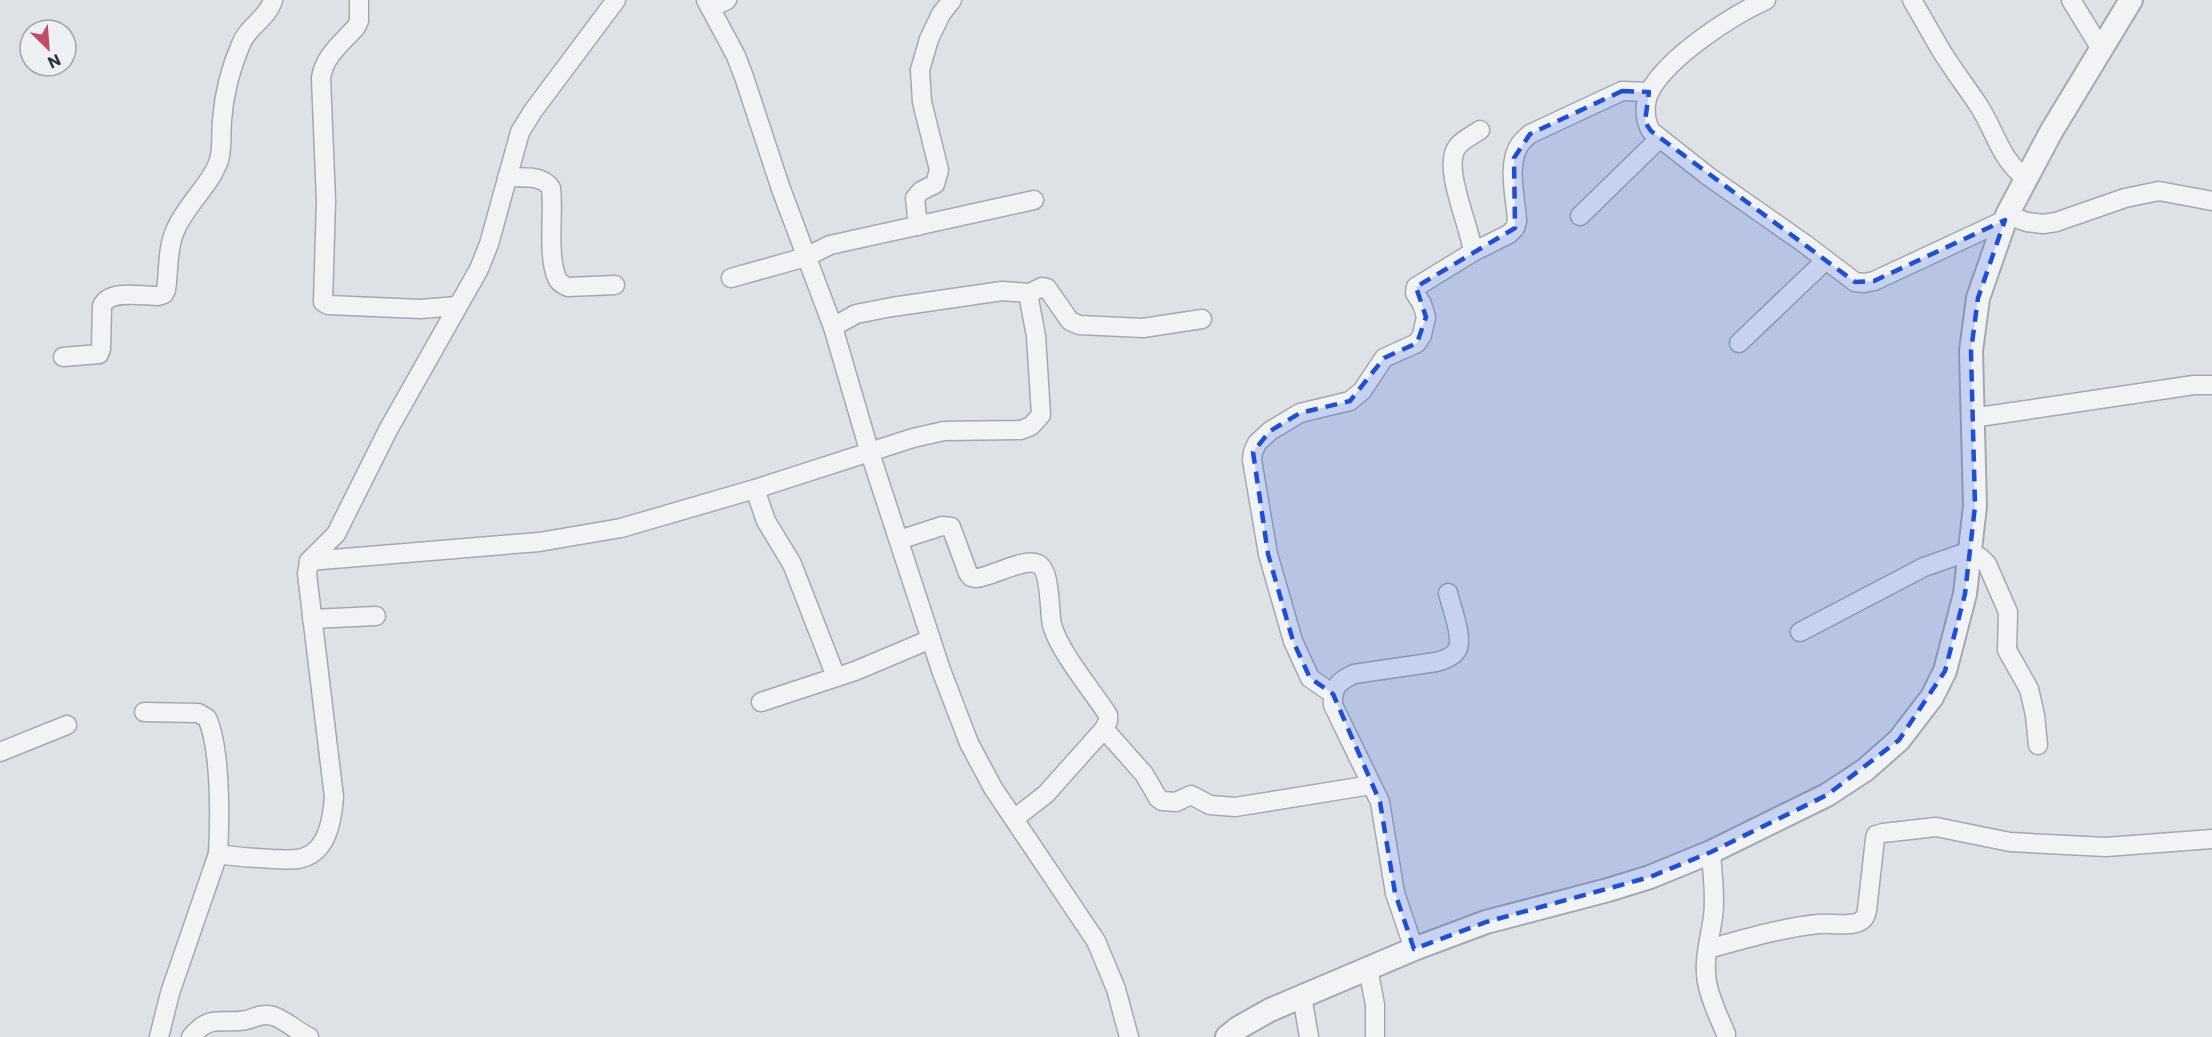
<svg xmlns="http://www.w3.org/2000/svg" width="2212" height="1037" font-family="Commissioner,sans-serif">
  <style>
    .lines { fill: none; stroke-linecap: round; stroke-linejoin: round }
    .minor-casing { stroke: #a4a9b0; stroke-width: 21 }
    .tertiary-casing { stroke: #a4a9b0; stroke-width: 26 }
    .minor { stroke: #f1f3f5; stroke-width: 18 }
    .tertiary { stroke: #f1f3f5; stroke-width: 22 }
    .marked { fill: #1d4ed8; fill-opacity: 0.2; stroke: #1d4ed8; stroke-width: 4.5; stroke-dasharray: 12 8; stroke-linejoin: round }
  </style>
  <rect width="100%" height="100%" fill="#dee2e7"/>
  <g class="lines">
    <g class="minor-casing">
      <g id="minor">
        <path d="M359,0V21L356,27C342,43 324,56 321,78L326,201L323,302L328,305L421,309L457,306"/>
        <path d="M706,0L736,56L744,77L781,189L833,327L869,450L941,670L969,743L993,788L1096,941L1116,989L1129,1037"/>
        <path d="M1766,0C1731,16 1668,57 1650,91C1644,103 1644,119 1651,131L1708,176L1805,244L1855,282L1864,283L1874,281L2005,220"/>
        <path d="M1912,0C1922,17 1932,35 1942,52C1954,71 1967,88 1979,106C1995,131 2001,161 2026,178"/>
        <path d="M2071,0L2101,49"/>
        <path d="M710,8L727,0"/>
        <path d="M507,177C521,178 542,174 551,188C554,213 547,256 557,278C559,283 563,285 568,287L615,285"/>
        <path d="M2007,215L2027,222L2043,224L2056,222L2125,198L2159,191L2212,201"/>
        <path d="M1580,216L1659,139"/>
        <path d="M918,226L915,198L921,191L935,184L939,170L922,102L920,70L929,39L941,14L952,0"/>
        <path d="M1473,252C1470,226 1442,168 1457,147C1462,140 1473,135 1480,130"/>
        <path d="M731,278L806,257L830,245L1034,200"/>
        <path d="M833,327L856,314L892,307L1002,291L1030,293"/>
        <path d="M1739,343L1826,260"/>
        <path d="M63,357L99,354L101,349L102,306C109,289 143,296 158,296L164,294L166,290C169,271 167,248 175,231C185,205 215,181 220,156C222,145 221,132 222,120C224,94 231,67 241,44C248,26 268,18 273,0"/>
        <path d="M1972,418L2194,385H2212"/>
        <path d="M755,489L766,521L792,564L836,677"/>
        <path d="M899,540L942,526L951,527L968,573L971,577L976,578C991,577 1025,557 1038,564C1051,570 1049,611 1052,625C1060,653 1092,690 1108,715V721L1104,729L1046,794L1014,819"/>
        <path d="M309,561L539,542L621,528L755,489L913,438L944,431L1021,430L1031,426L1041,415L1036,336L1029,299L1030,293L1042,287L1047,288L1070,321L1079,325L1143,328L1202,319"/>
        <path d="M312,619L376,616"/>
        <path d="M1800,632L1924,567L1970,551L1981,558L1987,564L2008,612L2007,650L2029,689L2035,715L2038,745"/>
        <path d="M1333,694L1310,678L1293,641L1268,554L1252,460L1253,452L1257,443L1270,431L1300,413L1350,401L1362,391L1384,358L1417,343L1422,335L1426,317L1422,304L1415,293L1416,287L1473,252L1509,234L1515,228L1517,221C1516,198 1506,165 1520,144C1522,141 1527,137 1530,134L1622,91L1649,92"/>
        <path d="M761,702L855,671L931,639"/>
        <path d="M144,712L198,713L207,718C221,749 220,819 218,854"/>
        <path d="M1104,729L1144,774L1158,798L1162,801L1176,802L1191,795L1210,805L1235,807L1371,785"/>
        <path d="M0,752L67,725"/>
        <path d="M1711,852C1712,873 1716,896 1713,917C1710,938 1703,960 1707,982C1710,1000 1719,1017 1726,1034"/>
        <path d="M1414,949L1395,893L1380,802L1333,705C1332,687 1339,681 1354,674L1436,662C1444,660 1453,657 1457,650C1464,639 1451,606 1448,593"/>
        <path d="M1708,949C1744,939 1781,928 1818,924C1830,923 1844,926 1856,923C1863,921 1866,917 1867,910L1875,839L1876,835L1883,833L1936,827L2010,842L2106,847L2212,839"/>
        <path d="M1368,968L1375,1005V1037"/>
        <path d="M1302,996L1309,1037"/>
        <path d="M159,1037L170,993L218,854C237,857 255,858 273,859C281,859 289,860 297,859C327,855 332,822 334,797L307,574L309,561L336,534L388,430L479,269L489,244L520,132L533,111L616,0"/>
        <path d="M191,1037C211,1013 221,1025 246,1020C255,1018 261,1013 273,1016C286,1020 296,1031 309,1037"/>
      </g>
    </g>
    <g class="tertiary-casing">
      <path id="tertiary" d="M1227,1037L1238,1028L1270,1010L1414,949L1486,922L1608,890L1650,877L1711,852L1827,795L1865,770L1899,740L1932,697L1945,671L1965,594L1975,506L1971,351L1978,298L2007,215L2051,132L2131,0"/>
    </g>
    <use href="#minor" class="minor"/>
    <use href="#tertiary" class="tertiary"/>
  </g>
  <path class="marked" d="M1622,91L1649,92L1645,122L1651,131L1855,282L1874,281L2005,220L1978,298L1971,351L1975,506L1965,594L1945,671L1899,740L1827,795L1711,852L1650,877L1486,922L1414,949L1395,893L1380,802L1333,694L1310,678L1293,641L1268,554L1253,452L1270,431L1300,413L1350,401L1384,358L1417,343L1426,317L1416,287L1515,228L1514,158L1530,134Z"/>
  <g transform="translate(48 48) rotate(155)"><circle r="28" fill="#edf1f4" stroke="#9fa4aa" stroke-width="1.5"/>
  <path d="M0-4.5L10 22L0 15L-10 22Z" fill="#c34b68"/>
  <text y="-9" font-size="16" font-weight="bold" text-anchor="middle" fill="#29313c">N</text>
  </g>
</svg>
